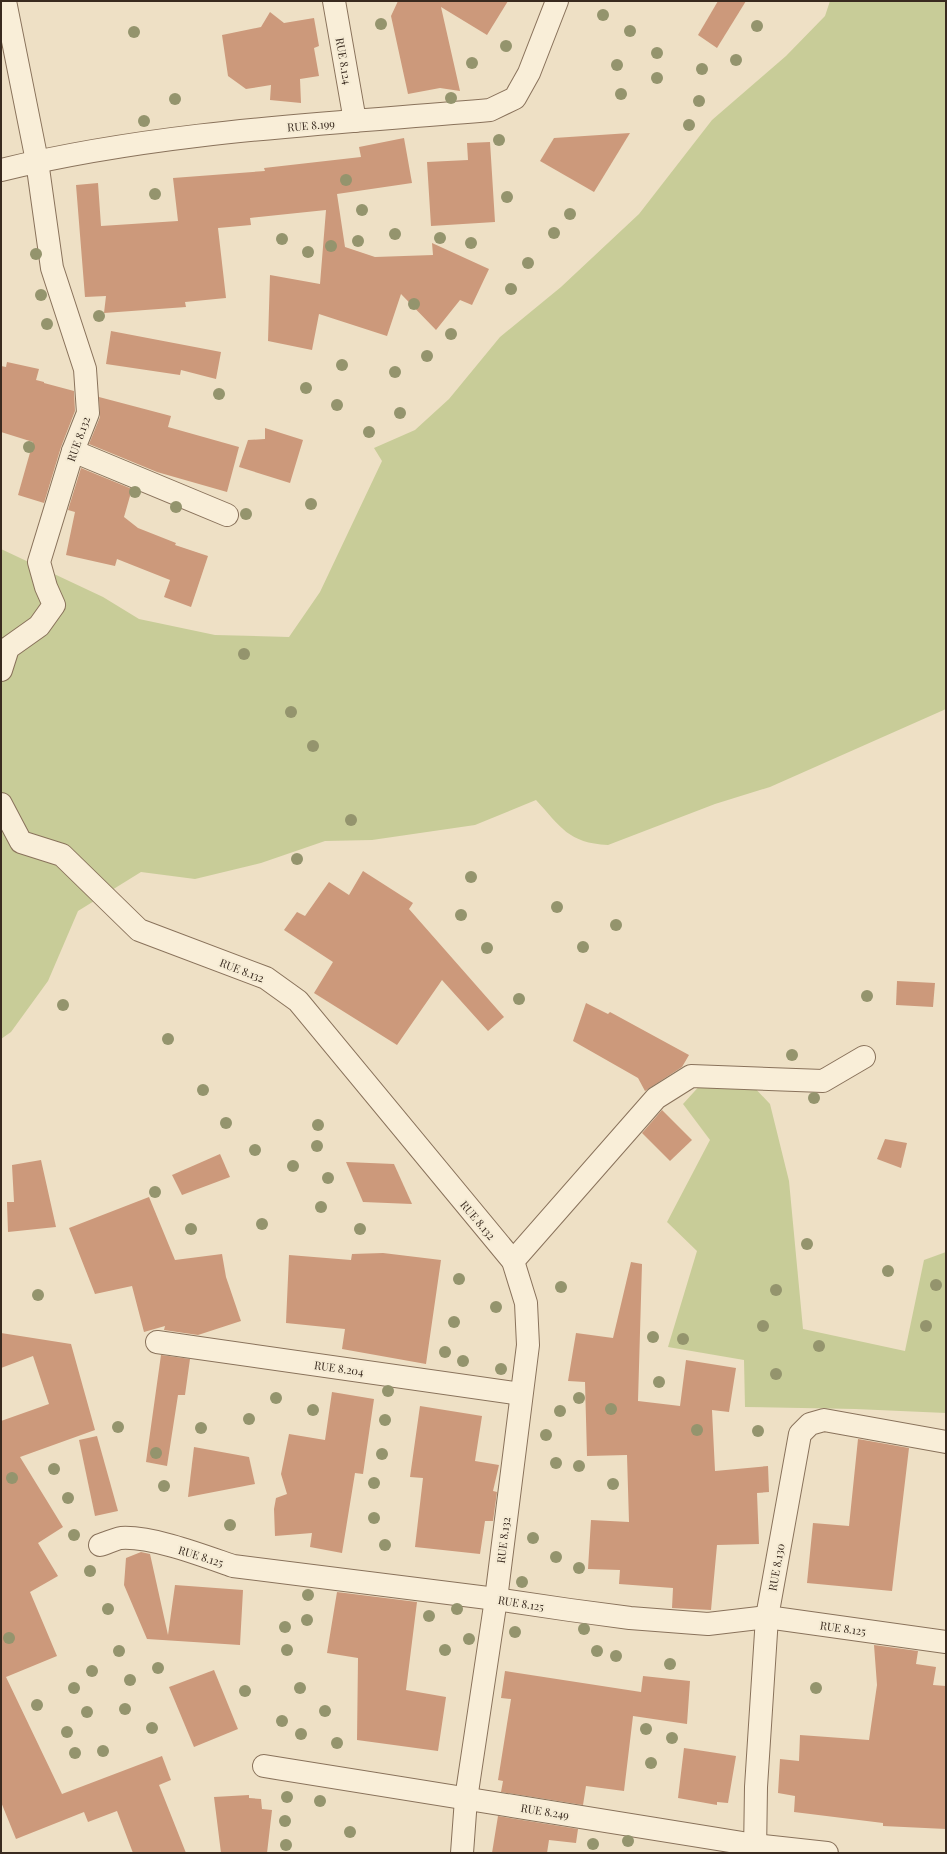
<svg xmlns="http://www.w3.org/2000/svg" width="947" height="1854" font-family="'Playfair Display',serif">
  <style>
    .green { fill: #c8cc98 }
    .building { fill: #cc997b }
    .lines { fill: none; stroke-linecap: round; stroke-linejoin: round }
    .minor-casing { stroke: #89725b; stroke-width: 24 }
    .minor { stroke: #f9eed8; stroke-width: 22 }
    .tree { fill: #94946d }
    .labels { text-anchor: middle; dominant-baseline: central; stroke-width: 4; stroke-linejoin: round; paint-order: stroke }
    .street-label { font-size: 11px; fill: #392a1f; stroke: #f5ebd4 }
  </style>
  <rect width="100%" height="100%" fill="#eee0c5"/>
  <g class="green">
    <path d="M830,1H946V709L770,787L715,804L608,845C568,843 561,827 536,800L475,825L372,840L325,841L261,863L195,879L141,872L78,911L48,981L11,1032L1,1039V549L103,597L139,619L215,635L289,637L320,592L382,461L374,448L415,430L449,399L500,337L561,287L639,214L712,120L786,56L825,16Z"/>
    <path d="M703,1082L750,1083L770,1104L789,1181L803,1329L905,1351L924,1260L946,1252V1413L855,1409L745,1407L744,1360L668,1347L697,1251L667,1222L710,1140L683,1104Z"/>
  </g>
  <g class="building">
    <path d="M398,1H508L487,35L441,7L460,91L440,88L408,94L391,16Z"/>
    <path d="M718,1H746L717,48L698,35Z"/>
    <path d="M270,12L284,23L314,18L319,46L314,48L319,76L300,79L301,103L270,100L271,85L246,89L228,76L222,35L261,27Z"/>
    <path d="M630,133L594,192L540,161L554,138Z"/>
    <path d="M404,138L412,183L337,194L345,247L375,257L433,255L432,243L489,269L472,305L460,300L436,330L401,294L387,336L319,314L312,350L268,341L270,275L320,284L326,210L250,218L251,225L218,228L226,298L185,302L186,307L104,313L106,296L85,297L76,185L98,183L101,226L178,221L173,178L265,171L264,168L361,157L359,147Z"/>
    <path d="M490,142L495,222L431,226L427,162L468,160L467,143Z"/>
    <path d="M111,331L221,352L216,379L181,370L180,375L106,364Z"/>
    <path d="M7,362L39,369L36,380L44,382V383L74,391L75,411L61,447L44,503L18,495L33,442L1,432V366L6,367Z"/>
    <path d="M99,397L171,416L168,427L239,447L227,492L157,472L89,444L100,417Z"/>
    <path d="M265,428L303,440L290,483L239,467L248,440L265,439Z"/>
    <path d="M81,468L132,489L124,517L138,528L176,543L175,545L208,556L191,607L164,597L170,580L117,559L115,566L66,555L75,512L68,510Z"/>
    <path d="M363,871L413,903L409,909L504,1017L488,1031L442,980L397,1045L314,993L333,962L284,930L297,912L305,916L329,882L349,895Z"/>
    <path d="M897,981L935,983L933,1007L896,1005Z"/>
    <path d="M586,1003L608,1014L610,1012L689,1055L682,1067L645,1091L638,1078L573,1041Z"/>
    <path d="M662,1110L692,1140L670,1161L642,1133Z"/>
    <path d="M885,1139L907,1143L901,1168L877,1159Z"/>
    <path d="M220,1154L230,1177L182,1195L172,1175Z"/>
    <path d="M41,1160L56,1227L8,1232L7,1202H14L12,1165Z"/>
    <path d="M346,1162L394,1164L412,1204L363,1202Z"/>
    <path d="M149,1197L175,1260L222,1254L226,1277L241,1321L198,1335L164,1330L165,1326L144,1332L132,1286L95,1294L69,1228Z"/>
    <path d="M383,1253L441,1260L426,1364L342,1349L345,1329L286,1323L289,1255L351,1260L352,1254Z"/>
    <path d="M631,1262L642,1264L638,1401L680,1406L686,1360L736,1368L729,1412L712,1410L715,1471L768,1466L769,1492L757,1493L759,1544L717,1545L711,1610L672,1608L673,1588L619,1584L620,1570L588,1569L591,1520L629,1522L627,1455L587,1456L585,1382L568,1381L576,1333L613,1338Z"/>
    <path d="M1,1333L71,1344L95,1430L20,1457L63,1527L38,1543L58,1576L30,1592L57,1656L6,1677L62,1794L162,1756L171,1780L159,1785L186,1853H133L117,1811L88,1822L84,1812L16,1839L1,1802V1421L49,1404L33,1356L1,1368Z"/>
    <path d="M161,1355L190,1359L185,1395H178L167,1466L146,1462Z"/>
    <path d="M332,1392L374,1399L363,1474L355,1473L342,1553L310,1547L312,1533L275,1536L274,1509L276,1498L287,1494L281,1474L289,1434L325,1440Z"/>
    <path d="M420,1406L482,1416L475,1461L499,1465L493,1491L497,1492L493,1521H485L480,1554L415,1547L423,1478L410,1477Z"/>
    <path d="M97,1436L118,1511L95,1516L79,1440Z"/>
    <path d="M858,1439L909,1448L892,1591L807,1583L813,1523L849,1526Z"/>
    <path d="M194,1447L249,1457L255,1484L188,1497Z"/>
    <path d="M141,1552L150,1554L168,1635L175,1585L243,1590L240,1645L147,1639L124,1585L126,1558Z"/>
    <path d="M337,1592L417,1602L406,1690L446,1697L438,1751L357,1740L358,1658L327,1653Z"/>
    <path d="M874,1645L918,1651L916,1664L936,1667L933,1685L946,1686V1829L883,1826V1823L794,1812L795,1796L778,1793L780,1759L799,1761L800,1735L869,1740L877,1685Z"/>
    <path d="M214,1670L238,1729L194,1747L169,1687Z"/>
    <path d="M505,1671L641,1692L643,1676L690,1681L687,1724L633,1716L624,1791L586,1786L583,1805L501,1792L503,1781L498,1780L511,1699L501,1698Z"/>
    <path d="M684,1748L736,1756L728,1803L717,1802V1805L678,1798Z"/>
    <path d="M249,1795V1798L261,1799L262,1809L272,1810L267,1853H221L214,1797Z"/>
    <path d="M498,1816L578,1829L576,1843L549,1840L547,1853H492Z"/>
  </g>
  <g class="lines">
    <g class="minor-casing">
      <g id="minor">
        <path d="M334,1L355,121"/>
        <path d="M1,170C161,131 327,124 490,110L515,98L529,73L557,1"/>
        <path d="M73,451L227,515"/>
        <path d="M1,670L8,648L39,626L54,605L46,587L39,562L73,451L88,413L85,369L52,268L37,161L5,1"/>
        <path d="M1,804L21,842L62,855L139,930L266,978L298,1001L513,1261L526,1303L528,1345L496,1599L466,1799L462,1853"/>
        <path d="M513,1261L656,1098L691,1076L823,1081L864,1057"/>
        <path d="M157,1342L521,1394"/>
        <path d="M100,1545C107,1543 115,1539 121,1538C152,1536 204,1556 233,1566L496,1599L570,1610L630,1618L708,1624L767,1617L946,1642"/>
        <path d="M264,1766L755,1845L827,1853"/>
        <path d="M755,1853L756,1787L767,1617L800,1434L810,1424L824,1420L946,1442"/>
      </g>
    </g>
    <use href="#minor" class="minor"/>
  </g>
  <g class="tree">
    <circle cx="603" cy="15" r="6"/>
    <circle cx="381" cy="24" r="6"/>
    <circle cx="757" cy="26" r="6"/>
    <circle cx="630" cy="31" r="6"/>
    <circle cx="134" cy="32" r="6"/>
    <circle cx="506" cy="46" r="6"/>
    <circle cx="657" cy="53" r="6"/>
    <circle cx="736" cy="60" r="6"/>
    <circle cx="472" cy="63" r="6"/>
    <circle cx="617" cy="65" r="6"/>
    <circle cx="702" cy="69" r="6"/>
    <circle cx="657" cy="78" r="6"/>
    <circle cx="621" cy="94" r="6"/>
    <circle cx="451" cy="98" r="6"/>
    <circle cx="175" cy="99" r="6"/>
    <circle cx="699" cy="101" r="6"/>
    <circle cx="144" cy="121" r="6"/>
    <circle cx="689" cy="125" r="6"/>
    <circle cx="499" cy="140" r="6"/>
    <circle cx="346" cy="180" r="6"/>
    <circle cx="155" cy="194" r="6"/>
    <circle cx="507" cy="197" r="6"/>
    <circle cx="362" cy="210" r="6"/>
    <circle cx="570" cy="214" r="6"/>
    <circle cx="554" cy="233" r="6"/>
    <circle cx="395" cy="234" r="6"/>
    <circle cx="440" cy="238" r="6"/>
    <circle cx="282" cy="239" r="6"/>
    <circle cx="358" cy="241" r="6"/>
    <circle cx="471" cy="243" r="6"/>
    <circle cx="331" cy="246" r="6"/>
    <circle cx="308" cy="252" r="6"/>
    <circle cx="36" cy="254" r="6"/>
    <circle cx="528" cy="263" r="6"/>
    <circle cx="511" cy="289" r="6"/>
    <circle cx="41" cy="295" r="6"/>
    <circle cx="414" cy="304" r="6"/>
    <circle cx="99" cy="316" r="6"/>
    <circle cx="47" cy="324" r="6"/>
    <circle cx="451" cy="334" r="6"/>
    <circle cx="427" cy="356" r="6"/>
    <circle cx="342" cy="365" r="6"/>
    <circle cx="395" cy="372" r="6"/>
    <circle cx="306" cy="388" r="6"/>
    <circle cx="219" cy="394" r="6"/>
    <circle cx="337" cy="405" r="6"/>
    <circle cx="400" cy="413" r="6"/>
    <circle cx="369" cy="432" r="6"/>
    <circle cx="29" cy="447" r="6"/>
    <circle cx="135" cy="492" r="6"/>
    <circle cx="311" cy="504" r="6"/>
    <circle cx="176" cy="507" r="6"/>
    <circle cx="246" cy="514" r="6"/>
    <circle cx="244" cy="654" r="6"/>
    <circle cx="291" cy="712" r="6"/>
    <circle cx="313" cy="746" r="6"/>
    <circle cx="351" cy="820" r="6"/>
    <circle cx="297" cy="859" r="6"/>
    <circle cx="471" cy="877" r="6"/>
    <circle cx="557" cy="907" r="6"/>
    <circle cx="461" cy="915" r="6"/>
    <circle cx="616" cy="925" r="6"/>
    <circle cx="583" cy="947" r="6"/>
    <circle cx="487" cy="948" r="6"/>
    <circle cx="867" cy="996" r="6"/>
    <circle cx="519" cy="999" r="6"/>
    <circle cx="63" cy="1005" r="6"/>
    <circle cx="168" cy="1039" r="6"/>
    <circle cx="792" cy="1055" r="6"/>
    <circle cx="203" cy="1090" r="6"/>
    <circle cx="814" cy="1098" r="6"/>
    <circle cx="226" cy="1123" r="6"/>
    <circle cx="318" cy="1125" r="6"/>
    <circle cx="317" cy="1146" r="6"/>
    <circle cx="255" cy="1150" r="6"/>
    <circle cx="293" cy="1166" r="6"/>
    <circle cx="328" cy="1178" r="6"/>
    <circle cx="155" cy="1192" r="6"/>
    <circle cx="321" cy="1207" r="6"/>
    <circle cx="262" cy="1224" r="6"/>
    <circle cx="191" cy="1229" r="6"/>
    <circle cx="360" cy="1229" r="6"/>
    <circle cx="807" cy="1244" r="6"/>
    <circle cx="888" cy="1271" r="6"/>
    <circle cx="459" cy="1279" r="6"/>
    <circle cx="936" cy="1285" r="6"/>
    <circle cx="561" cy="1287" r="6"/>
    <circle cx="776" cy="1290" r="6"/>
    <circle cx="38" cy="1295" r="6"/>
    <circle cx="496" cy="1307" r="6"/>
    <circle cx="454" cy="1322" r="6"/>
    <circle cx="763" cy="1326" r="6"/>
    <circle cx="926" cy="1326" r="6"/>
    <circle cx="653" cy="1337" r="6"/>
    <circle cx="683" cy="1339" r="6"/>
    <circle cx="819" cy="1346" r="6"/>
    <circle cx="445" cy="1352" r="6"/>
    <circle cx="463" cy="1361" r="6"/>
    <circle cx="501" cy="1369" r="6"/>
    <circle cx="776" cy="1374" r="6"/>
    <circle cx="659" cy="1382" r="6"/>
    <circle cx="388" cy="1391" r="6"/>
    <circle cx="276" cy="1398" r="6"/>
    <circle cx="579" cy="1398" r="6"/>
    <circle cx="611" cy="1409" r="6"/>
    <circle cx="313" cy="1410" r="6"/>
    <circle cx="560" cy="1411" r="6"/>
    <circle cx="249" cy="1419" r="6"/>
    <circle cx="385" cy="1420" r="6"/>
    <circle cx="118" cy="1427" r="6"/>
    <circle cx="201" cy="1428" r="6"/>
    <circle cx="697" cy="1430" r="6"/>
    <circle cx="758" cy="1431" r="6"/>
    <circle cx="546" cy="1435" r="6"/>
    <circle cx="156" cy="1453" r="6"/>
    <circle cx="382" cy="1454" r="6"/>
    <circle cx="556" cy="1463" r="6"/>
    <circle cx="579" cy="1466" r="6"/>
    <circle cx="54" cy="1469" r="6"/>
    <circle cx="12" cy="1478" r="6"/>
    <circle cx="374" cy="1483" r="6"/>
    <circle cx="613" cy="1484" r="6"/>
    <circle cx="164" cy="1486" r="6"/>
    <circle cx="68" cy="1498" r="6"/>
    <circle cx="374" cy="1518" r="6"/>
    <circle cx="230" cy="1525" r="6"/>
    <circle cx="74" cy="1535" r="6"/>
    <circle cx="533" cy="1538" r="6"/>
    <circle cx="385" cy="1545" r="6"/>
    <circle cx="556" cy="1557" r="6"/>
    <circle cx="579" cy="1568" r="6"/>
    <circle cx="90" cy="1571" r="6"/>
    <circle cx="522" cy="1582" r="6"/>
    <circle cx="308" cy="1595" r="6"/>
    <circle cx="108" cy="1609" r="6"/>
    <circle cx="457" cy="1609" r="6"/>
    <circle cx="429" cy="1616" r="6"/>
    <circle cx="307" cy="1620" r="6"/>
    <circle cx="285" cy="1627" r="6"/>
    <circle cx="584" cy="1629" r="6"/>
    <circle cx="515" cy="1632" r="6"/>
    <circle cx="9" cy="1638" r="6"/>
    <circle cx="469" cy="1639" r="6"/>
    <circle cx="287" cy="1650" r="6"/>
    <circle cx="445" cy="1650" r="6"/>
    <circle cx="119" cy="1651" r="6"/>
    <circle cx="597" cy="1651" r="6"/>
    <circle cx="616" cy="1656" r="6"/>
    <circle cx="670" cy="1664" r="6"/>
    <circle cx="158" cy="1668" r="6"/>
    <circle cx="92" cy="1671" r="6"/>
    <circle cx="130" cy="1680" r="6"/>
    <circle cx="74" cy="1688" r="6"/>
    <circle cx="300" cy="1688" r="6"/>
    <circle cx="816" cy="1688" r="6"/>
    <circle cx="245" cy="1691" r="6"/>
    <circle cx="37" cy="1705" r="6"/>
    <circle cx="125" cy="1709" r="6"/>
    <circle cx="325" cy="1711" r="6"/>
    <circle cx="87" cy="1712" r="6"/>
    <circle cx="282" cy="1721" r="6"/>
    <circle cx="152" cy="1728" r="6"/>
    <circle cx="646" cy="1729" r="6"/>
    <circle cx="67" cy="1732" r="6"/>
    <circle cx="301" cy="1734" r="6"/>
    <circle cx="672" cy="1738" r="6"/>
    <circle cx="337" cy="1743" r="6"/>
    <circle cx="103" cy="1751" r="6"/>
    <circle cx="75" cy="1753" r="6"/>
    <circle cx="651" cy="1763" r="6"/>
    <circle cx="287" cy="1797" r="6"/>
    <circle cx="320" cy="1801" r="6"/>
    <circle cx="285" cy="1821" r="6"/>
    <circle cx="350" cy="1832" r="6"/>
    <circle cx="628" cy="1841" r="6"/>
    <circle cx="593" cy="1844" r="6"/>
    <circle cx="286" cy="1845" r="6"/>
  </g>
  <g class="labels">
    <g class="street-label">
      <text transform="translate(344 61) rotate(80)">RUE 8.124</text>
      <text transform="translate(311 125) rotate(-5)">RUE 8.199</text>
      <text transform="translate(78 439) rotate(-70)">RUE 8.132</text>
      <text transform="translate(242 970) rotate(21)">RUE 8.132</text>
      <text transform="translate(478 1220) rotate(50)">RUE 8.132</text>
      <text transform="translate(339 1368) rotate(8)">RUE 8.204</text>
      <text transform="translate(503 1540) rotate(-83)">RUE 8.132</text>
      <text transform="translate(201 1556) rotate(17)">RUE 8.125</text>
      <text transform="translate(776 1567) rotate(-80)">RUE 8.130</text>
      <text transform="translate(521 1603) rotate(9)">RUE 8.125</text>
      <text transform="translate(843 1628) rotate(8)">RUE 8.125</text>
      <text transform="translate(545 1811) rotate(9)">RUE 8.249</text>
    </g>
  </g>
  <rect width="947" height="1854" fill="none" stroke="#392a1f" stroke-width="4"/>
</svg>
